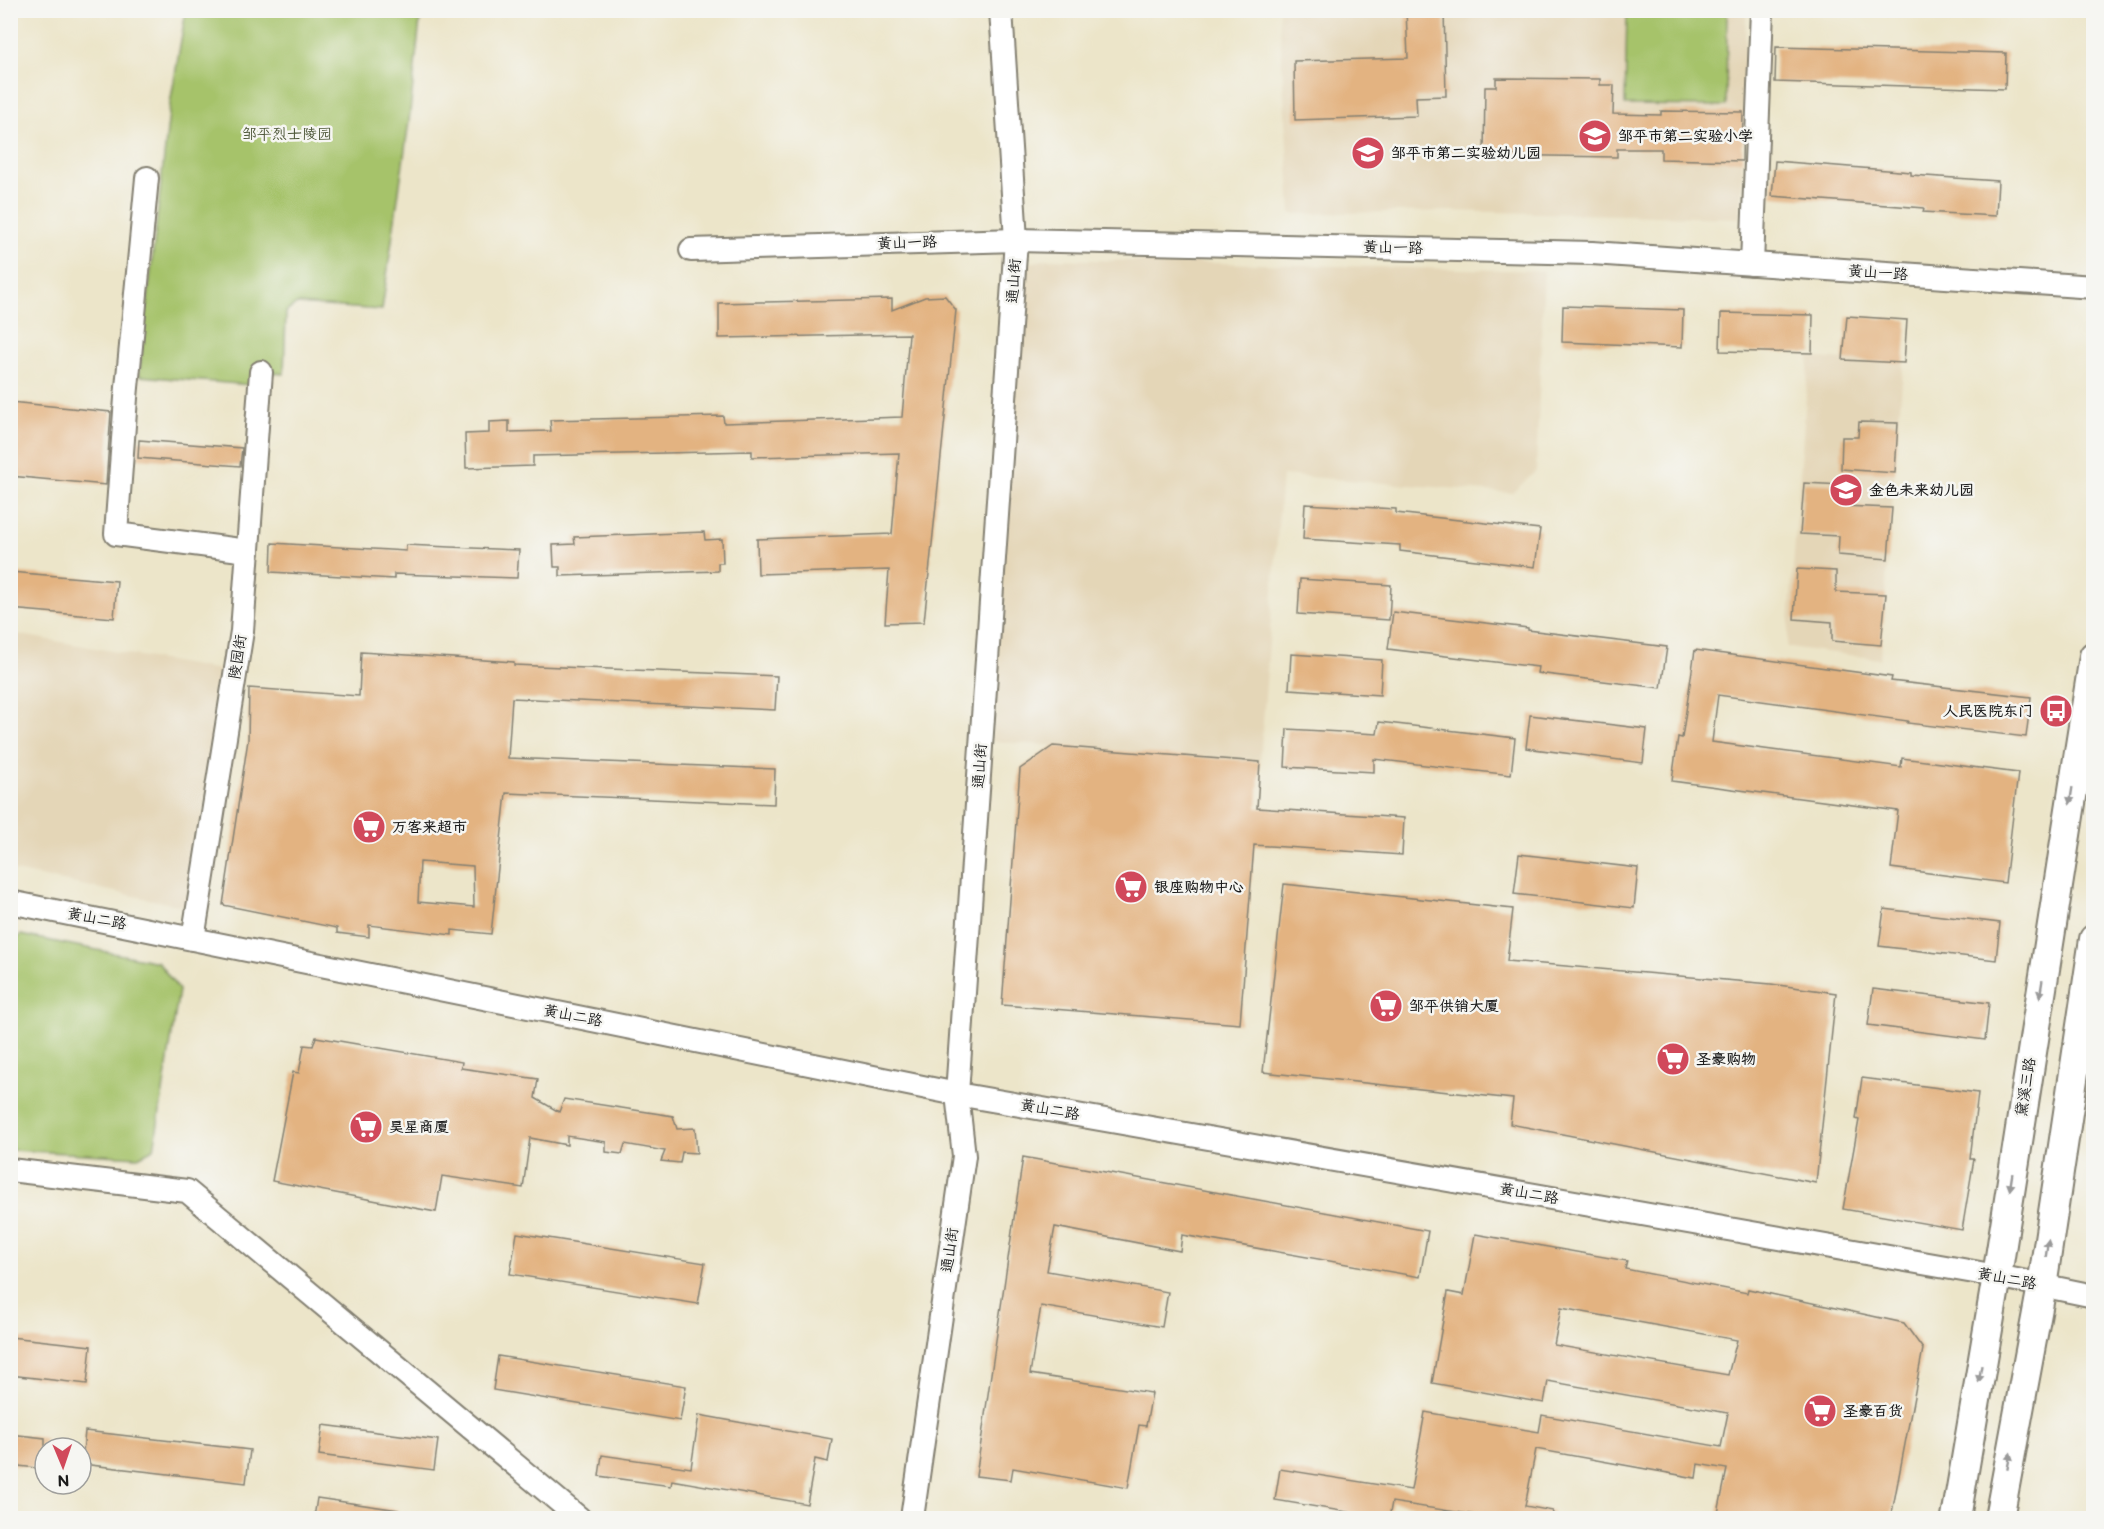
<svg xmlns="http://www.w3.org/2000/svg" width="2104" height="1529" font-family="'Balsamiq Sans','LXGW WenKai TC',sans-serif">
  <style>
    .built { fill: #e4d6b7 }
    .green { fill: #a6c36a; stroke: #617043; stroke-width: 1.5 }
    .building { fill: #e3b381; fill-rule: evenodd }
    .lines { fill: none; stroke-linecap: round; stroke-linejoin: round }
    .minor-casing { stroke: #848072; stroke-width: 26 }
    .major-casing { stroke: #848072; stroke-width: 32 }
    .minor { stroke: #fff; stroke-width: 22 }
    .major { stroke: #fff; stroke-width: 28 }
    .oneway { fill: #999 }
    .labels { text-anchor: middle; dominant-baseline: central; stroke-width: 5; stroke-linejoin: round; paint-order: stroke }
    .park-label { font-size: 15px; fill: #4c5637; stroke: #f6f6f2 }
    .poi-label { font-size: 15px; font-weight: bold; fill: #1c1c1c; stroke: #f6f6f2; text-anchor: start }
    .street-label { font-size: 15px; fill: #1c1c1c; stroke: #f6f6f2 }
  </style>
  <rect width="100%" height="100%" fill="#f6f6f2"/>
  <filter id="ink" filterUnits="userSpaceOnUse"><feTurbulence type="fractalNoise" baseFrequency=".0167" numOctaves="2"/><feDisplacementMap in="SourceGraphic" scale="12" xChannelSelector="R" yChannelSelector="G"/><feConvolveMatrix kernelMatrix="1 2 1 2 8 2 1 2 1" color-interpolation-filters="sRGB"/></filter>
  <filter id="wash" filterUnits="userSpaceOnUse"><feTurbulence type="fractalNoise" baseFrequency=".008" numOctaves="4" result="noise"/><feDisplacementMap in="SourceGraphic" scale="24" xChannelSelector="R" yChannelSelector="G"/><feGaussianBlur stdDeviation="1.35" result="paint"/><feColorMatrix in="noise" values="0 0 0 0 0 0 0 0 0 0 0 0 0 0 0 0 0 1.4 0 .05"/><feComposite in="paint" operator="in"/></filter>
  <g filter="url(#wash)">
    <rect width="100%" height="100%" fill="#ece5c9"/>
    <g class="built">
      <path d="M1279,11H1746L1741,218L1451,211L1291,214Z"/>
      <path d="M1047,259L1544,271L1536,471L1512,493L1282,475L1260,762L991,741L1022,276L1030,263Z"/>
      <path d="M1847,316L1907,320L1880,659L1787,647L1809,357L1843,360Z"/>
      <path d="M10,633L225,671L221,716L186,907L11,870Z"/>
    </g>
    <g class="green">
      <path d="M186,11H421L409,121L382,310L297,304L286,312L284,374L261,372L251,385L139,376L170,104Z"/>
      <path d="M1627,11L1727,12L1726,106L1625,105Z"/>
      <path d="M21,935L158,962L179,990L154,1149L138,1157L11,1150L10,942Z"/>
    </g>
    <g id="blocks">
      <g class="building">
        <path d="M1406,10H1444L1446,96L1416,97L1417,116L1295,120L1294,61L1408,58Z"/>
        <path d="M1776,47L2006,53L2005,89L1775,82Z"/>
        <path d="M1496,78L1600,79V85H1614L1613,114L1661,115V111L1743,112L1742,161L1661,159V149H1617V157L1484,155L1485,87H1496Z"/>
        <path d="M1775,161L1911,172V175L1998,181L1996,216L1923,212L1924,208L1772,196Z"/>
        <path d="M945,296L956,310L924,622L885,623L889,570L758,574L757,539L892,534L899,453L752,457V451L533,456V466L466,468L465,434L489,433V422L509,421V432L551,431L550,420L723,416L724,423L902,417L909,334L719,338V303L892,299V310L925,297Z"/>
        <path d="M1563,306L1683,310L1682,347L1562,342Z"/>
        <path d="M1721,313L1813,315L1812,353L1720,351Z"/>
        <path d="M1847,316L1907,320L1904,363L1843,360Z"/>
        <path d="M10,402L111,412L106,485L10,476Z"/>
        <path d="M1859,422L1898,423L1895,473L1841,469L1842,437H1858Z"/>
        <path d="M139,440L242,448L240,466L138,458Z"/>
        <path d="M1804,483L1843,485L1842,506L1892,508L1888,559L1838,555L1839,536L1800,534Z"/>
        <path d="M1305,504L1396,509V513L1540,529L1535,567L1400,551V545L1303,539Z"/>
        <path d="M704,532L705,540L722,539L723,563H718V571L560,576V567H554L553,545L575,544L574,537Z"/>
        <path d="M272,543L406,551V545L519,550L517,578L394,574V579L271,572Z"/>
        <path d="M1797,569L1836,571V592L1886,594L1881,645L1832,641V622L1794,619Z"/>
        <path d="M10,572L117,581L114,618L10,609Z"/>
        <path d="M1300,579L1391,585L1389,620L1298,614Z"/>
        <path d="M1393,612L1528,628V630L1667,647L1661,688L1537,673L1538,667L1388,649Z"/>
        <path d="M1695,650L1892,677L1891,681L2031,697L2026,737L1907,723L1908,721L1718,695L1712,742L1901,767L1902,758L2018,773L2005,883L1891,868L1898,811L1672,781L1678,737L1682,738Z"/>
        <path d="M361,652L514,662V665L777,676L775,710L512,698L508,758L775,769L774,804L506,793L491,934L452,930V935L369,925V937L337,933V928L223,905L248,740L249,688L359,696ZM420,862L473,866L474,907L418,902Z"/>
        <path d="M1291,654L1382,660L1380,695L1289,689Z"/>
        <path d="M1530,715L1647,729L1643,763L1526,748Z"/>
        <path d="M1379,722L1515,738L1511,775L1374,759V772L1285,767L1287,729L1377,734Z"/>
        <path d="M1053,746L1260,762L1257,808L1404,818L1402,855L1254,845L1240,1024L1002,1005L1020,769Z"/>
        <path d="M1519,854L1638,868L1634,908L1514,894Z"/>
        <path d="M1284,884L1513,909L1507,961L1771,984L1836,993L1816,1183L1510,1124L1513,1099L1263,1072Z"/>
        <path d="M1884,909L2000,923L1996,960L1879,946Z"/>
        <path d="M1873,989L1989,1003L1985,1040L1868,1025Z"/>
        <path d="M316,1037L462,1062L461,1068L538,1079L535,1098L559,1112L564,1099L673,1116L677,1129L695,1128L697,1153L682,1152L680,1163L661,1161L665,1151L625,1144L622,1154L606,1152V1142L567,1136V1145L530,1138L523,1188L442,1176L436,1212L272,1181L293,1072L299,1073L304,1045L313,1046Z"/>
        <path d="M1862,1078L1978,1093L1970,1159H1974L1962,1230L1843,1209L1859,1120L1856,1119Z"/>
        <path d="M1023,1157L1428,1231L1420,1277L1182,1235L1180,1251L1055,1227L1047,1271L1168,1292L1162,1327L1041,1306L1030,1374L1152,1393L1146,1426L1139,1425L1128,1488L1013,1468L1011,1480L976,1476Z"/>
        <path d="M517,1233L705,1263L698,1304L510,1274Z"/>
        <path d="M1475,1234L1627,1261L1625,1269L1747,1293L1748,1289L1904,1323L1923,1349L1891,1518H1717L1727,1469L1698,1464L1696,1478L1536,1449L1525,1506L1553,1511L1552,1518H1495L1392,1502L1389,1518H1383L1275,1500L1280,1469L1411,1490L1425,1412L1539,1432L1542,1415L1721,1447L1728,1413L1548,1381L1544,1403L1432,1383L1448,1292L1464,1295ZM1561,1308L1737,1340L1728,1375L1554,1345Z"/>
        <path d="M10,1337L91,1346L87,1384L10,1375Z"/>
        <path d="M498,1356L686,1386L680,1421L493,1390Z"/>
        <path d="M699,1415L832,1439L828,1462L815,1459L807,1504L672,1480L671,1486L599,1476L602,1455L691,1468Z"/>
        <path d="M323,1425L438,1440L434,1470L319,1455Z"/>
        <path d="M85,1431L250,1450L246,1483L82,1464Z"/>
        <path d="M10,1434L45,1438V1469L10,1465Z"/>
        <path d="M317,1498L398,1510L397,1518H314Z"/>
      </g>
    </g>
  </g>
  <g filter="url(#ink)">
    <use href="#blocks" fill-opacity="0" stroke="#848072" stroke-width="1.5"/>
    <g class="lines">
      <g class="minor-casing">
        <g id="minor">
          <path d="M147,178L126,398L116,534L248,551"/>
          <path d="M691,250L1016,240L1592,253L2094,287"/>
          <path d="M1752,264L1762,10"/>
          <path d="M10,902L957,1094L1997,1276L2094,1296"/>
          <path d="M193,939L242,631L261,372"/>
          <path d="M10,1170L187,1191L579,1518"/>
          <path d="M912,1518L964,1156L957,1094L1016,240L1001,10"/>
        </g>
      </g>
      <g class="major-casing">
        <g id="major">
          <path d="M1956,1518L1997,1276L2094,656"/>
          <path d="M1999,1518L2042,1286L2094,939"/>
        </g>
      </g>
      <use href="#minor" class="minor"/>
      <use href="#major" class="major"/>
    </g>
    <defs><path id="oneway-solid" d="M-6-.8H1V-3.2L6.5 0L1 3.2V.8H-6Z" transform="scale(1.5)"/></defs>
    <g class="oneway">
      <use href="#oneway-solid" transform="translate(2071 796) rotate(99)"/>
      <use href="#oneway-solid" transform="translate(2041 989) rotate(99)"/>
      <use href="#oneway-solid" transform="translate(2011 1182) rotate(99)"/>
      <use href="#oneway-solid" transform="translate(2047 1248) rotate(-82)"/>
      <use href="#oneway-solid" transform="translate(1980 1374) rotate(100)"/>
      <use href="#oneway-solid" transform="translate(2009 1461) rotate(-79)"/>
    </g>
  </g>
  <defs>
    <g id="school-disc" transform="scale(1.725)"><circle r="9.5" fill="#d1495b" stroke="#f6f6f2"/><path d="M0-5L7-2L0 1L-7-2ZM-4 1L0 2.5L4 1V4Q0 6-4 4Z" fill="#fff"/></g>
    <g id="bus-disc" transform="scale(1.725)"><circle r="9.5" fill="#d1495b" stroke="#f6f6f2"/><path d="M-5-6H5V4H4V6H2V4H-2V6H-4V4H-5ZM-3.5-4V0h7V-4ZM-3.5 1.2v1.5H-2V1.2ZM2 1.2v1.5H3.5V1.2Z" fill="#fff"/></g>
    <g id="supermarket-disc" transform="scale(1.725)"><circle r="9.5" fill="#d1495b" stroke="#f6f6f2"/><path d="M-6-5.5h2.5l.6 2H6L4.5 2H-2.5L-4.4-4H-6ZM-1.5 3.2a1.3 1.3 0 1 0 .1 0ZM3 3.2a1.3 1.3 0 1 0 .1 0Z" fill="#fff"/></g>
  </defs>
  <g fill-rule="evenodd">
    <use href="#school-disc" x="1595" y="136"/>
    <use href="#school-disc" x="1368" y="153"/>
    <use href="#school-disc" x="1846" y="490"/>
    <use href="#bus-disc" x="2056" y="711"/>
    <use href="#supermarket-disc" x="369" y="827"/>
    <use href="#supermarket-disc" x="1131" y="887"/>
    <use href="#supermarket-disc" x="1386" y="1006"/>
    <use href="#supermarket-disc" x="1673" y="1059"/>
    <use href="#supermarket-disc" x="366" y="1127"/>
    <use href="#supermarket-disc" x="1820" y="1411"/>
  </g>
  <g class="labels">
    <g class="park-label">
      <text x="287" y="134">邹平烈士陵园</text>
    </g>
    <g class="poi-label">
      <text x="1618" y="136">邹平市第二实验小学</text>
      <text x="1391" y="153">邹平市第二实验幼儿园</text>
      <text x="1869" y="490">金色未来幼儿园</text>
      <text x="2033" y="711" text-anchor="end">人民医院东门</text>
      <text x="392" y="827">万客来超市</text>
      <text x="1154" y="887">银座购物中心</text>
      <text x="1409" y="1006">邹平供销大厦</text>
      <text x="1696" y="1059">圣豪购物</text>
      <text x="389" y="1127">昊星商厦</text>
      <text x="1843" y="1411">圣豪百货</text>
    </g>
    <g class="street-label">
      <text transform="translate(907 243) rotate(-2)">黄山一路</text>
      <text transform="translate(1393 248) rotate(1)">黄山一路</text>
      <text transform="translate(1878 273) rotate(4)">黄山一路</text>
      <text transform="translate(1014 281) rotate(-86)">通山街</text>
      <text transform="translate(238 657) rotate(-81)">陵园街</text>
      <text transform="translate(980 766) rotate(-86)">通山街</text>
      <text transform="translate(97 919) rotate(11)">黄山二路</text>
      <text transform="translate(573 1016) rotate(11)">黄山二路</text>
      <text transform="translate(2026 1087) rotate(-81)">黛溪三路</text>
      <text transform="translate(1050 1110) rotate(10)">黄山二路</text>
      <text transform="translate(1529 1194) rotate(10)">黄山二路</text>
      <text transform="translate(950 1250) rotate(-82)">通山街</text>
      <text transform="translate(2007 1279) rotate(11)">黄山二路</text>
    </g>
  </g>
  <rect width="2104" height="1529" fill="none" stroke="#f6f6f2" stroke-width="36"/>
  <g transform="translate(63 1466) rotate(178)"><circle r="28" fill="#f6f6f2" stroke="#9f9f9c" stroke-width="1.5"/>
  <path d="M0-4.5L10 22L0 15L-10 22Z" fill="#d1495b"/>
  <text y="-9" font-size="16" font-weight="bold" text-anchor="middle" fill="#1c1c1c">N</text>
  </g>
</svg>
